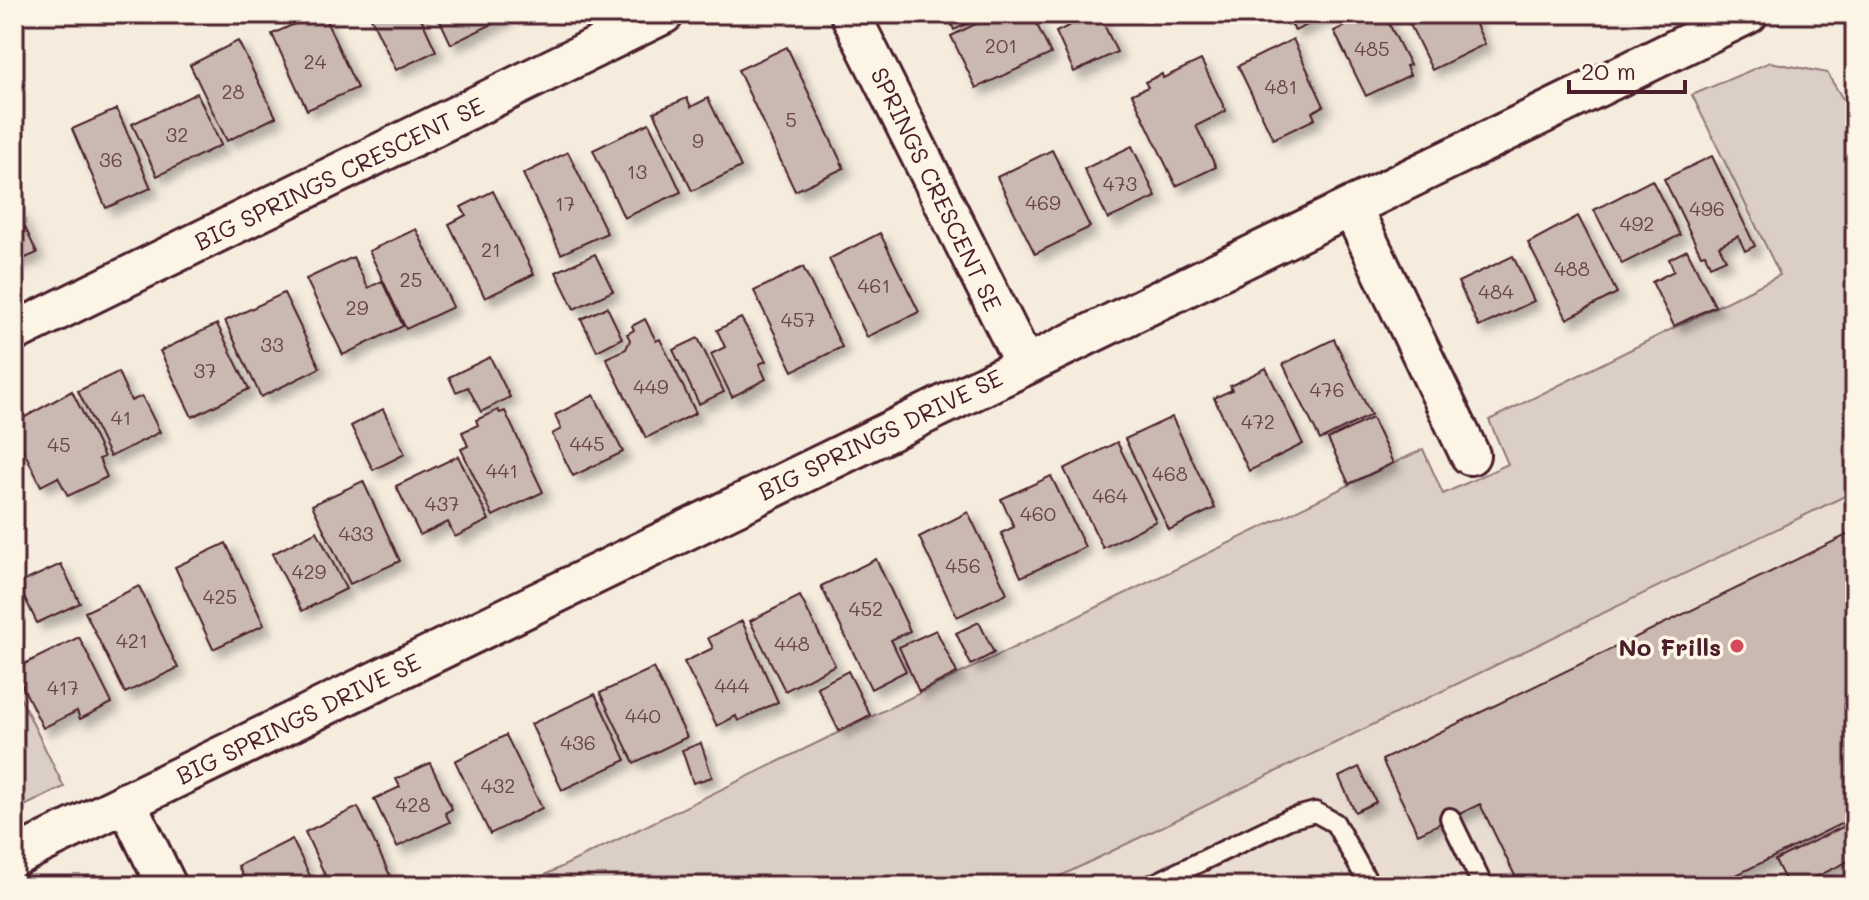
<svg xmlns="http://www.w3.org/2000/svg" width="1869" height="900" font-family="Mali,sans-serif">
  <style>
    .built { fill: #e8ddd0 }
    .green { fill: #dbcec4; stroke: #927678; stroke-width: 2 }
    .building { fill: #cab9b1; stroke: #4a1f2b; stroke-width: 2; filter: url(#shadow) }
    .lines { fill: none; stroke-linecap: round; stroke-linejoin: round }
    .lane-casing { stroke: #4a1f2b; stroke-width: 24 }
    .street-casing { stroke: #4a1f2b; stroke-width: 44 }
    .path { stroke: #4a1f2b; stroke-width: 5; stroke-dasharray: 2 6; stroke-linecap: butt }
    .lane { stroke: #fcf5e5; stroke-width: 18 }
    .street { stroke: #fcf5e5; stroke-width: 38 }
    .poi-dot { fill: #d1495b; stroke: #fcf5e5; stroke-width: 3 }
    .labels { text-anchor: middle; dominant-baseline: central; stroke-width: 7; stroke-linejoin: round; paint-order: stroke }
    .number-label { font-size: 20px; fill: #6a464c }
    .street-label { font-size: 24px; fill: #4a1f2b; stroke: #fcf5e5 }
    .poi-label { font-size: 24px; font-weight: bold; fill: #4a1f2b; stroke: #fcf5e5; text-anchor: end }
  </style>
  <defs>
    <filter id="shadow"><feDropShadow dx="7" dy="7" stdDeviation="4" flood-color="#0004"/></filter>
  </defs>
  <rect width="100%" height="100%" fill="#f5ecde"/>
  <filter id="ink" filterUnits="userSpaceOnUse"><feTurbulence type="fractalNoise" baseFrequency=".0125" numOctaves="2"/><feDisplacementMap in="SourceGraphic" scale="16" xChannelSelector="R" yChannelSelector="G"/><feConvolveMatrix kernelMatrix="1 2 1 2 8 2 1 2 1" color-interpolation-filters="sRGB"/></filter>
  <g filter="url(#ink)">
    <path class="built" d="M1855,491V886H1040Z"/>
    <g class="green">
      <path d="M1770,62L1827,73L1855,119V491L1040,886H522L1423,449L1443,494L1508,464L1489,420L1780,275L1692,95Z"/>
      <path d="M14,685L64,787L14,811Z"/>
    </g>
    <g class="building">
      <path d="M317,14H323L357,88L307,110L272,34Z"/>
      <path d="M369,14H419L436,51L396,70Z"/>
      <path d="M437,14H505L507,17L451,44Z"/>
      <path d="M941,14H988L954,30L947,14Z"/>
      <path d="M996,14H1032L1051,54L976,88L951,36Z"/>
      <path d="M1093,14H1099L1117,52L1074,72L1056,32Z"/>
      <path d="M1286,14H1330L1295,31Z"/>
      <path d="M1370,14H1384L1410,65L1406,66L1410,75L1366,96L1334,31Z"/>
      <path d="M1405,14H1471L1485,44L1432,70Z"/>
      <path d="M1293,39L1324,106L1312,112L1315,119L1273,139L1238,66Z"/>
      <path d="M238,41L276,117L227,141L190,65Z"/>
      <path d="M787,47L844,168L795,191L738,70Z"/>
      <path d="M1201,60L1226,111L1196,126L1216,167L1176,186L1132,94L1148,87L1145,82L1162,74L1163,78Z"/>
      <path d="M197,93L221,145L157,176L132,124Z"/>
      <path d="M687,98L691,107L708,98L741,167L692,191L654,112Z"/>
      <path d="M117,109L151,188L106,208L72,129Z"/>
      <path d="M649,123L681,192L624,218L593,150Z"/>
      <path d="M1132,146L1156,197L1108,219L1084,169Z"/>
      <path d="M1052,150L1090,227L1035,254L997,177Z"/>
      <path d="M568,152L607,233L561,254L523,174Z"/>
      <path d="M1712,156L1755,246L1745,251L1738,236L1719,246L1726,259L1710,266L1705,254L1701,255L1664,179Z"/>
      <path d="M1652,180L1680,235L1622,264L1594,210Z"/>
      <path d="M493,191L534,274L485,298L449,224L466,215L461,207Z"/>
      <path d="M14,204L37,253L14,263Z"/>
      <path d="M1578,216L1617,293L1567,319L1528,243Z"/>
      <path d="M416,229L453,307L406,329L369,251Z"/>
      <path d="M880,233L919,312L867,337L829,259Z"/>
      <path d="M1687,250L1715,306L1674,326L1652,282L1674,271L1669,259Z"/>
      <path d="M595,254L613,291L574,309L556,272Z"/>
      <path d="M1513,256L1534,301L1479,327L1458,282Z"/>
      <path d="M353,257L368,288L382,281L403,326L343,355L306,279Z"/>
      <path d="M803,267L842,347L793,371L754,291Z"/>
      <path d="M284,293L320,368L261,397L225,321Z"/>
      <path d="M607,307L622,338L597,351L581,319Z"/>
      <path d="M741,318L766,361L759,364L766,379L732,397L711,354L725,347L717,330Z"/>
      <path d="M645,319L656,341L660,339L696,413L646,438L606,358L626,349L630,340L627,334L634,330L632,326Z"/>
      <path d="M217,324L249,389L192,417L160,351Z"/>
      <path d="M698,338L724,392L699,404L673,350Z"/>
      <path d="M1334,339L1371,415L1320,440L1283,364Z"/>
      <path d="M490,357L510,397L481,412L468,387L456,392L449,377Z"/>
      <path d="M1266,368L1303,444L1249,471L1214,398L1232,390L1230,386Z"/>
      <path d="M118,372L131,401L142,396L160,432L110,457L78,391Z"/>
      <path d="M72,391L104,457L99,459L107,477L68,496L58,477L41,486L14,431V423Z"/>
      <path d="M594,395L623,452L573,476L552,434L561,429L555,415Z"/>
      <path d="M383,409L405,454L373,470L351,426Z"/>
      <path d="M498,410L500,413L505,411L543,492L493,516L461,449L468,446L462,432L478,425L476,420Z"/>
      <path d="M1172,417L1215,508L1169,530L1125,439Z"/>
      <path d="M1372,418L1393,463L1349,484L1328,439Z"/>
      <path d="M1117,442L1156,521L1103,548L1064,469Z"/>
      <path d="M458,456L489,520L455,537L448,522L420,535L396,486Z"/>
      <path d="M1051,476L1085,547L1021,577L1001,533L1014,527L1001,499Z"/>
      <path d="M363,481L400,561L350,584L312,505Z"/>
      <path d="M968,512L1007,593L957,617L919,537Z"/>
      <path d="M317,531L346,589L302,611L272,554Z"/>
      <path d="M1855,531V817L1714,886H1520L1480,804L1418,834L1382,760Z"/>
      <path d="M226,543L264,625L213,649L175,567Z"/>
      <path d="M876,559L910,631L891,640L906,671L871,689L821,586Z"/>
      <path d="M61,564L80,603L37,623L18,584Z"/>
      <path d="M139,586L178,668L125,693L85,612Z"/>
      <path d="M800,596L835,665L785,691L750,621Z"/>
      <path d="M742,621L778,702L738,721L736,716L717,726L684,662L713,648L708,638Z"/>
      <path d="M979,622L994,653L971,665L956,633Z"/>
      <path d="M936,630L957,673L919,692L899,647Z"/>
      <path d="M79,637L112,703L80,719L77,711L43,728L14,669Z"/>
      <path d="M653,668L687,737L634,763L600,693Z"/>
      <path d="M848,671L870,715L839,731L817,687Z"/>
      <path d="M595,694L626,760L562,790L531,724Z"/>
      <path d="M506,735L542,808L490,834L455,761Z"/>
      <path d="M701,743L712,777L693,783L682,750Z"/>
      <path d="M430,763L452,809L445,813L450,822L397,847L374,799L400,787L396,779Z"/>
      <path d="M1359,767L1376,802L1355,812L1339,777Z"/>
      <path d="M358,807L394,884L389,886H330L305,832Z"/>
      <path d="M1855,821V858L1798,886H1788L1775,860Z"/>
      <path d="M292,839L315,886H248L238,866Z"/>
    </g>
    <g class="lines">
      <g class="lane-casing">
        <g id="lane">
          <path d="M1450,818L1483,886"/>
          <path d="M1150,886L1289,819L1315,812L1335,823L1370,886"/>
          <path d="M1854,886L1855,885"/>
        </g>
      </g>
      <g class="street-casing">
        <g id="street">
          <path d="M850,14L1024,363"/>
          <path d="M1352,208L1470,455"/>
          <path d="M14,332L664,14"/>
          <path d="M126,802L167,886"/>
          <path d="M14,857L1748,14"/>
        </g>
      </g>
      <g class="path">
        <path d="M1851,197L1855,195"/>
        <path d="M14,789L19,814"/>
      </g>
      <use href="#lane" class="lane"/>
      <use href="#street" class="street"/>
    </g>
  </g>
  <circle class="poi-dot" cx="1737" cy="646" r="8"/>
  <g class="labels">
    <g class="number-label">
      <text x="1001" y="45">201</text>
      <text x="1372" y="48">485</text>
      <text x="315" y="61">24</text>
      <text x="1281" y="86">481</text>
      <text x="233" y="91">28</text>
      <text x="791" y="119">5</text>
      <text x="177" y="134">32</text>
      <text x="698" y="140">9</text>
      <text x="111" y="159">36</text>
      <text x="637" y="171">13</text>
      <text x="1120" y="183">473</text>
      <text x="1043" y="202">469</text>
      <text x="565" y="203">17</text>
      <text x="1707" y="208">496</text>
      <text x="1637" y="223">492</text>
      <text x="491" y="249">21</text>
      <text x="1572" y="268">488</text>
      <text x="411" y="279">25</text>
      <text x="874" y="285">461</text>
      <text x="1496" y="291">484</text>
      <text x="357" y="307">29</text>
      <text x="798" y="319">457</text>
      <text x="272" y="344">33</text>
      <text x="205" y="370">37</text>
      <text x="651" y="386">449</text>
      <text x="1327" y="389">476</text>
      <text x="121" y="417">41</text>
      <text x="1258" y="421">472</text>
      <text x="587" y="443">445</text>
      <text x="59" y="444">45</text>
      <text x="502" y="470">441</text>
      <text x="1170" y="473">468</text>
      <text x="1110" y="495">464</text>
      <text x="442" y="503">437</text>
      <text x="1038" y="513">460</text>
      <text x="356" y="533">433</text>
      <text x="963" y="565">456</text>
      <text x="309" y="571">429</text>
      <text x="220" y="596">425</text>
      <text x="866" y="608">452</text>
      <text x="132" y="640">421</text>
      <text x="792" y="643">448</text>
      <text x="732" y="685">444</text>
      <text x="63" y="687">417</text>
      <text x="643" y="715">440</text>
      <text x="578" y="742">436</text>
      <text x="498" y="785">432</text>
      <text x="413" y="804">428</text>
    </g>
    <g class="street-label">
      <text transform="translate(339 173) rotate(-26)">BIG SPRINGS CRESCENT SE</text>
      <text transform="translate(937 189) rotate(64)">SPRINGS CRESCENT SE</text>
      <text transform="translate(880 434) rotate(-26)">BIG SPRINGS DRIVE SE</text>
      <text transform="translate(298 718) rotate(-26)">BIG SPRINGS DRIVE SE</text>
    </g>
    <g class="poi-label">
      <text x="1721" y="646">No Frills</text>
    </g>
  </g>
  <rect width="1869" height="900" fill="none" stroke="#fcf5e5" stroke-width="48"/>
  <rect x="24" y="24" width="1821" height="852" fill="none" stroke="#4a1f2b" stroke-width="3" filter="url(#ink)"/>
  <path d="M1569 80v12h116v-12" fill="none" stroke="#4a1f2b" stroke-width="4"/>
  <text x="1581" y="80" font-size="24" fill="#4a1f2b" stroke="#fcf5e5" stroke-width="6" paint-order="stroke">20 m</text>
</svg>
